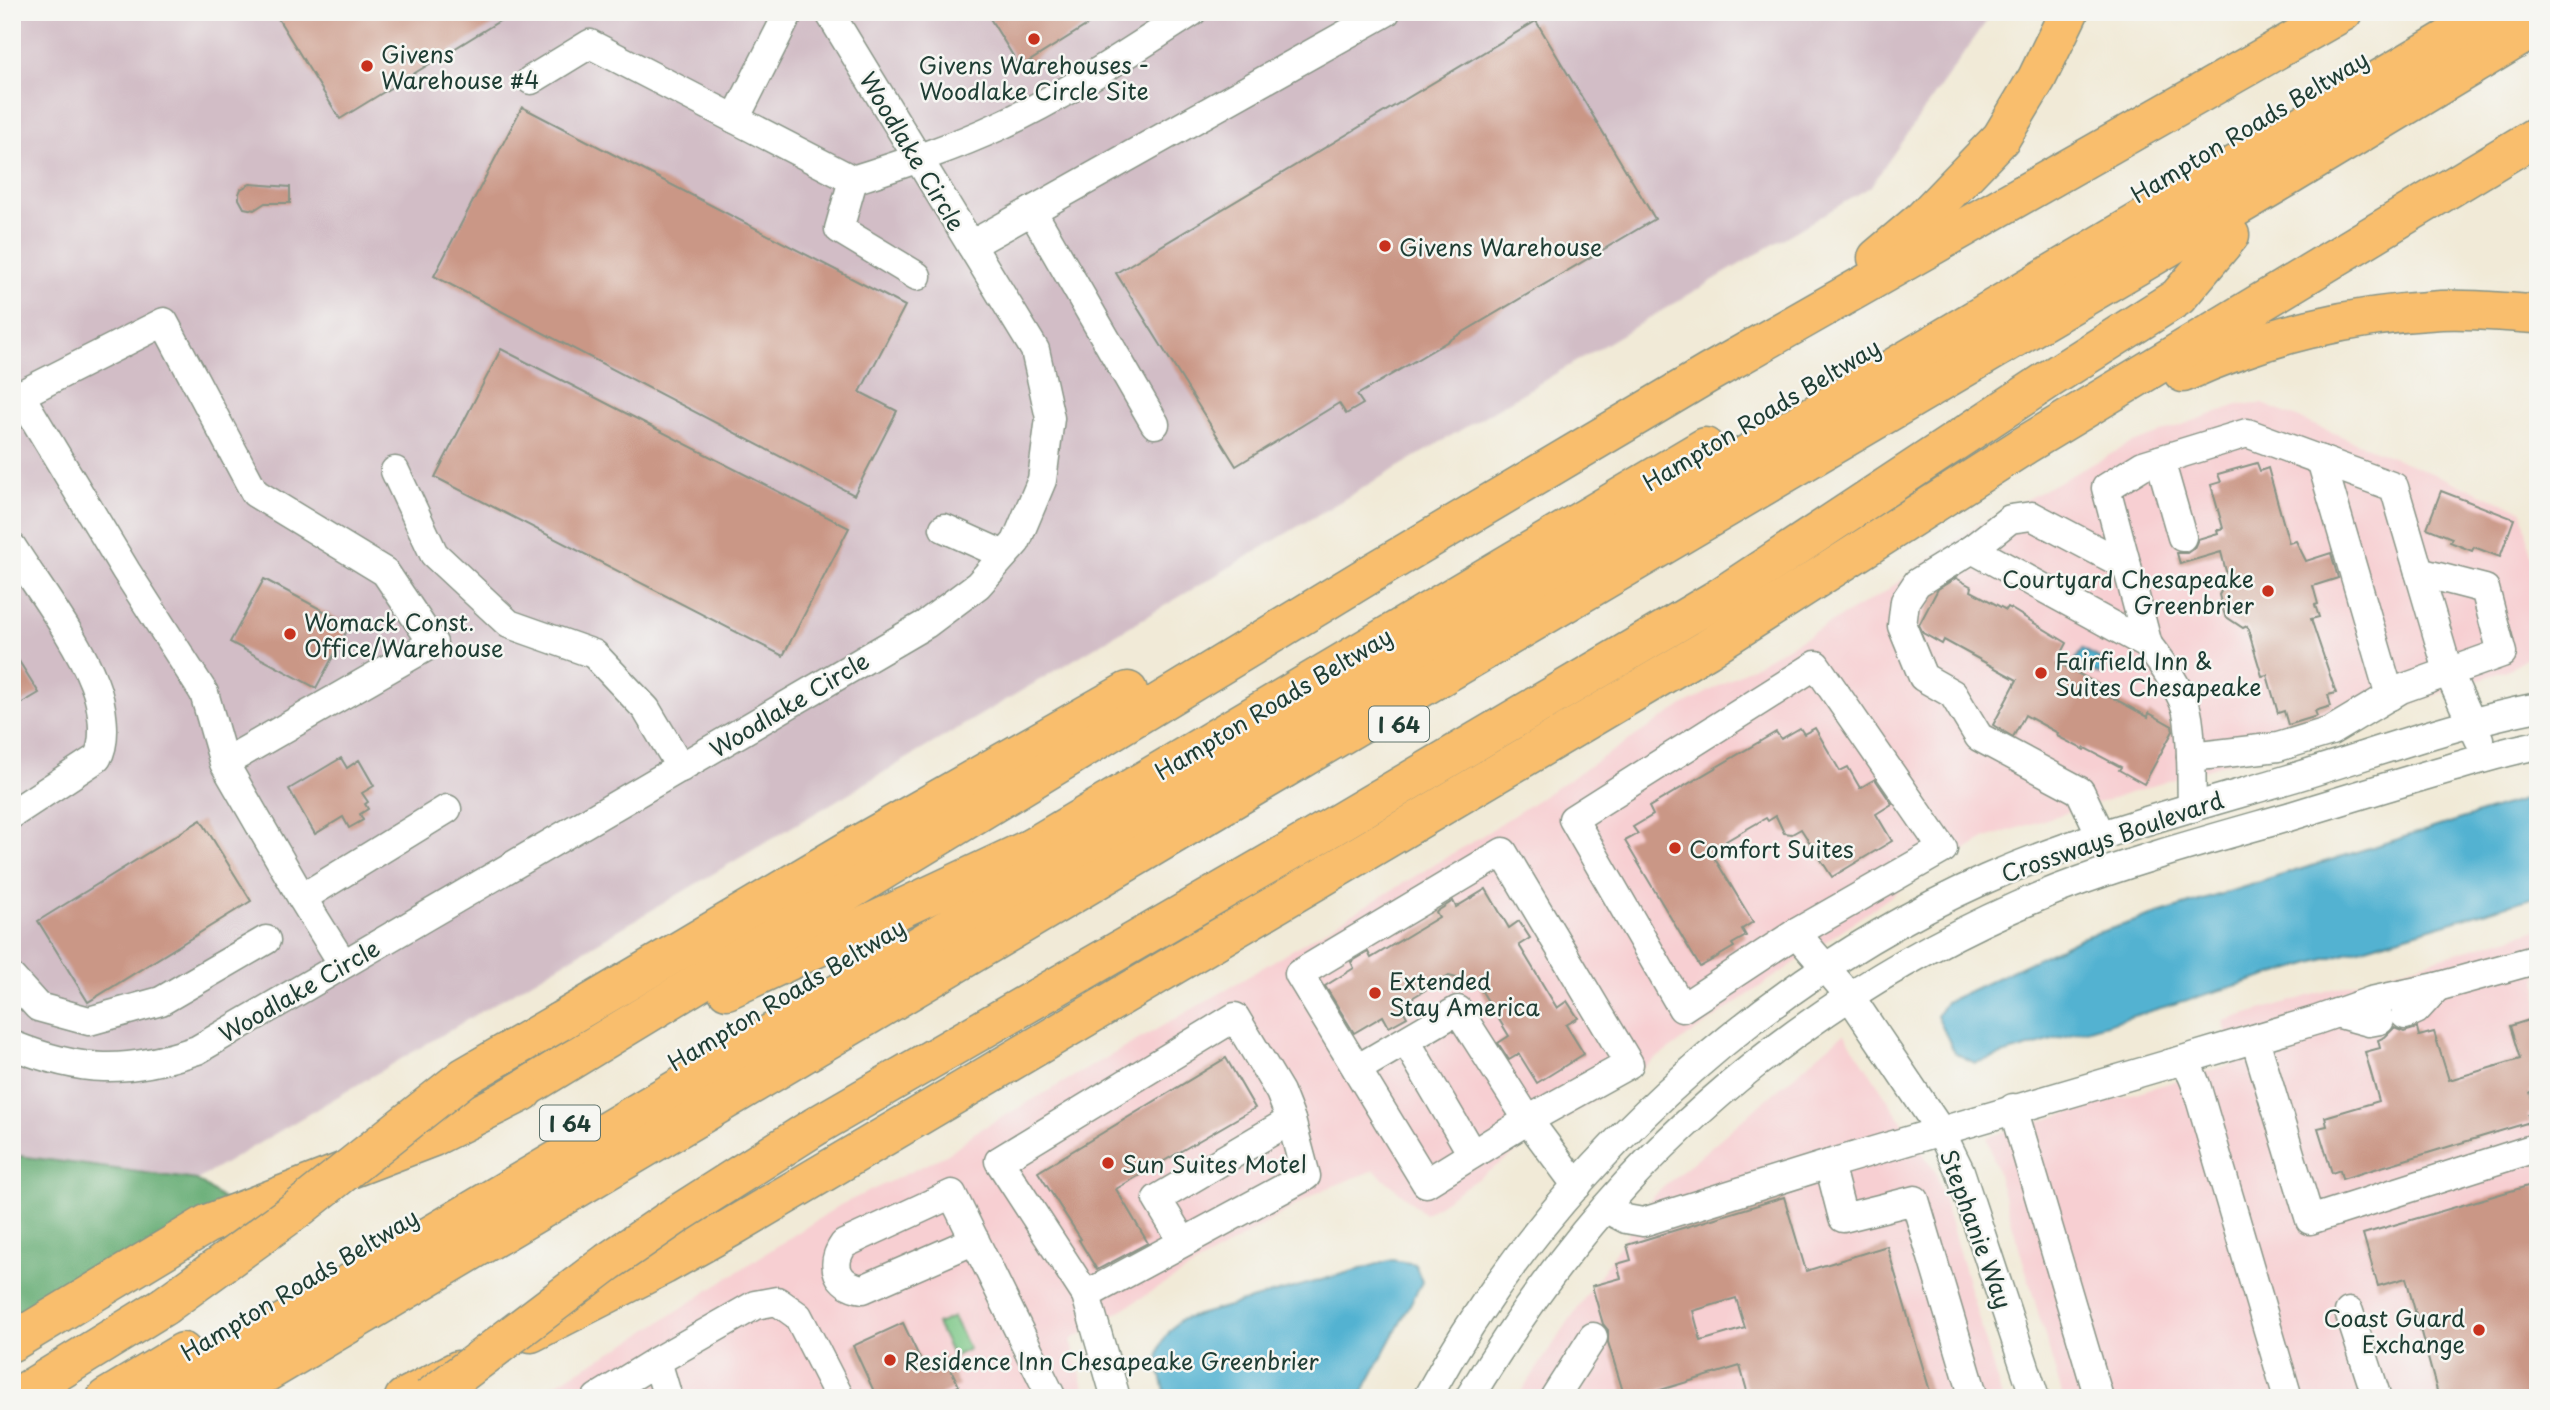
<svg xmlns="http://www.w3.org/2000/svg" width="2550" height="1410" font-family="'Playpen Sans',sans-serif">
  <style>
    .built { fill: #f7cfd2 }
    .industrial { fill: #d2bdc6 }
    .green { fill: #7ac685; stroke: #4c825c; stroke-width: 2 }
    .forest { fill: #63ab72; stroke: #417453; stroke-width: 2 }
    .water { fill: #53b2d1; stroke: #397882; stroke-width: 2 }
    .building { fill: #ca9786; fill-rule: evenodd }
    .lines { fill: none; stroke-linecap: round; stroke-linejoin: round }
    .minor-casing { stroke: #889486; stroke-width: 31 }
    .highway-casing { stroke: #889486; stroke-width: 41 }
    .minor { stroke: #fff; stroke-width: 28 }
    .highway { stroke: #f9be6d; stroke-width: 38 }
    .highway-bridge-casing { stroke: #889486; stroke-width: 41; stroke-linecap: butt }
    .highway-bridge { stroke: #f9be6d; stroke-width: 38 }
    .poi-dot { fill: #c8321e; stroke: #f6f6f2; stroke-width: 2.5 }
    .labels { text-anchor: middle; dominant-baseline: central; stroke-width: 5; stroke-linejoin: round; paint-order: stroke }
    .shield { fill: #f6f6f2; stroke: #60746d; stroke-width: 2 }
    .shield-label { font-size: 21px; font-weight: bold; fill: #1f3d34 }
    .poi-label { font-size: 23px; fill: #1f3d34; stroke: #f6f6f2; text-anchor: start }
    .street-label { font-size: 23px; fill: #1f3d34; stroke: #f6f6f2 }
  </style>
  <rect width="100%" height="100%" fill="#f6f6f2"/>
  <filter id="ink" filterUnits="userSpaceOnUse"><feTurbulence type="fractalNoise" baseFrequency=".0143" numOctaves="2"/><feDisplacementMap in="SourceGraphic" scale="14" xChannelSelector="R" yChannelSelector="G"/><feConvolveMatrix kernelMatrix="1 2 1 2 8 2 1 2 1" color-interpolation-filters="sRGB"/></filter>
  <filter id="wash" filterUnits="userSpaceOnUse"><feTurbulence type="fractalNoise" baseFrequency=".00686" numOctaves="4" result="noise"/><feDisplacementMap in="SourceGraphic" scale="28" xChannelSelector="R" yChannelSelector="G"/><feGaussianBlur stdDeviation="1.57" result="paint"/><feColorMatrix in="noise" values="0 0 0 0 0 0 0 0 0 0 0 0 0 0 0 0 0 1.4 0 .05"/><feComposite in="paint" operator="in"/></filter>
  <g filter="url(#wash)">
    <rect width="100%" height="100%" fill="#f1ead7"/>
    <g class="built">
      <path d="M2263,404L2522,510L2538,589V648L2512,668L2386,713L1986,838L1906,886L1645,1066L1425,1214L1374,1170L1318,1192L1071,1340L1087,1398H530L634,1339L840,1205L948,1154L974,1133L1217,995L1477,839L1674,711L1883,593L1974,527L2130,444L2237,405Z"/>
      <path d="M2538,929V1398H2063L1987,1137L2236,1063L2223,1021Z"/>
      <path d="M1844,1033L1936,1173L2002,1398H1517L1653,1196Z"/>
    </g>
    <path class="industrial" d="M12,12H1993L1870,187L197,1180L12,1155Z"/>
    <path class="green" d="M953,1317L969,1349L953,1357L937,1324Z"/>
    <path class="forest" d="M12,1155L197,1180L227,1202L12,1328Z"/>
    <g class="water">
      <path d="M2082,649L2107,662L2100,675L2075,661Z"/>
      <path d="M2529,798H2538V896L1975,1063L1955,1053L1937,1016L1946,1002L2081,938Z"/>
      <path d="M1392,1260L1415,1264L1422,1282L1360,1398H1167C1157,1360 1150,1350 1180,1320Z"/>
    </g>
    <g id="blocks">
      <g class="building">
        <path d="M274,12H514L340,119Z"/>
        <path d="M986,12H1108L1020,67Z"/>
        <path d="M1536,21L1655,219L1357,395L1363,404L1346,414L1339,403L1236,466L1116,273Z"/>
        <path d="M522,107L905,306L860,392L897,411L854,495L434,276Z"/>
        <path d="M250,184L290,187V203H265L254,210L244,208L239,199V194L241,189Z"/>
        <path d="M501,349L849,528L783,656L435,477Z"/>
        <path d="M2257,463L2260,471L2268,468L2289,543L2296,541L2306,561L2331,553L2338,578L2313,586L2318,604L2315,605L2319,617L2311,619L2336,693L2328,695L2331,706L2315,711L2317,716L2288,725L2284,711L2278,713L2267,675L2262,676L2247,626L2243,628L2225,616L2219,595L2228,579L2221,552L2180,564L2177,553H2187L2194,548L2198,539L2218,533L2217,530L2223,528L2211,485L2221,482L2218,474Z"/>
        <path d="M2441,491L2514,519L2500,557L2474,547L2472,551L2450,542L2452,538L2427,528Z"/>
        <path d="M1956,578L1972,587L1971,591L2006,610L2008,607L2067,643L2057,662L2103,687L2100,691L2148,717L2149,713L2172,726L2173,731L2144,784L2119,770L2121,767L2085,748L2084,750L2057,736L2058,733L2025,715L2013,737L1993,725L2017,680L1944,640L1942,644L1923,633L1919,625L1938,589Z"/>
        <path d="M264,579L350,625L316,688L230,642Z"/>
        <path d="M12,650L39,693L12,709Z"/>
        <path d="M1800,728L1804,734L1815,728L1840,771L1848,767L1860,788L1875,779L1892,804L1876,814L1892,841L1832,877L1801,829L1792,834L1784,833L1776,816L1768,821L1766,818L1726,841L1728,844L1712,854L1753,922L1742,929L1746,936L1732,944L1734,947L1700,967L1625,841L1638,834L1633,827L1653,815L1649,807L1776,732L1781,739Z"/>
        <path d="M341,758L347,768L359,760L374,786L362,793L368,802L365,804L368,809L360,814L363,820L349,828L343,817L315,834L289,789Z"/>
        <path d="M201,820L251,901L88,1002L38,921Z"/>
        <path d="M1486,889L1509,928L1519,921L1530,938L1519,945L1557,1008L1567,1001L1578,1018L1566,1025L1584,1054L1537,1083L1519,1054L1509,1060L1498,1043L1509,1036L1477,983L1449,976L1400,1005L1407,1017L1389,1027L1383,1016L1354,1033L1325,986L1354,968L1351,962L1368,952L1371,958L1439,917L1436,912L1453,901L1456,907Z"/>
        <path d="M2538,1017V1089L2530,1092L2536,1112L2528,1115L2530,1122L2342,1179L2340,1170L2332,1173L2318,1128L2327,1126L2325,1117L2379,1101L2365,1052L2380,1048L2378,1040L2385,1037L2394,1028L2404,1032L2417,1028L2419,1036L2434,1032L2449,1080L2520,1059L2510,1026Z"/>
        <path d="M1226,1058L1255,1108L1116,1189L1148,1243L1097,1270L1079,1240L1081,1239L1038,1172Z"/>
        <path d="M2538,1183V1398H2439L2406,1278L2378,1286L2363,1234Z"/>
        <path d="M1784,1197L1806,1271L1887,1246L1932,1398H1749L1740,1366L1634,1398H1625L1608,1342V1330L1603,1324L1592,1286L1621,1278L1617,1264L1631,1260L1627,1245ZM1736,1298L1745,1328L1701,1341L1693,1311Z"/>
        <path d="M903,1323L923,1365L944,1355L959,1386L933,1398H877L853,1346Z"/>
      </g>
    </g>
  </g>
  <g filter="url(#ink)">
    <use href="#blocks" fill-opacity="0" stroke="#889486" stroke-width="2"/>
    <g class="lines">
      <g class="minor-casing">
        <g id="minor">
          <path d="M531,80L590,44L853,180C902,164 952,148 999,126C1067,95 1129,52 1192,12"/>
          <path d="M735,119L789,12"/>
          <path d="M853,180L839,229L917,276"/>
          <path d="M1032,211L1155,424"/>
          <path d="M971,245L1386,12"/>
          <path d="M2160,460L2182,537"/>
          <path d="M2321,460L2390,696"/>
          <path d="M395,471L434,554L509,624L594,654L646,709L681,768"/>
          <path d="M944,528L1004,555"/>
          <path d="M12,547C38,588 77,639 94,683C102,703 108,740 97,758L12,814"/>
          <path d="M1972,549L2010,519L2032,516L2127,566"/>
          <path d="M2419,572L2448,671L2479,739"/>
          <path d="M2148,645L2106,488L2143,465L2247,433L2394,487L2419,572L2485,589L2502,653L2401,689L2331,731L2278,747L2191,757"/>
          <path d="M1816,665L1943,849L1796,933L1682,1008L1573,819Z"/>
          <path d="M224,763L204,693L126,571L20,395L164,322L255,493L385,572L433,643L224,763L302,898L343,964"/>
          <path d="M2101,835L2080,791L1979,737L1953,694L1923,677L1902,626L1905,601L1917,583L1972,549L2148,645C2162,663 2176,683 2185,705C2193,727 2191,782 2192,808"/>
          <path d="M1503,852L1629,1064L1528,1120L1426,1183L1299,974Z"/>
          <path d="M302,898L447,809"/>
          <path d="M1796,933L1849,995L1940,1130L1960,1171L2035,1398"/>
          <path d="M12,978L38,1007L89,1021L161,1001L266,940"/>
          <path d="M2336,1013L2369,1022L2380,1020"/>
          <path d="M2405,1015L2416,1010L2437,987"/>
          <path d="M2255,1039L2310,1220L2538,1147"/>
          <path d="M1406,1041L1472,1154"/>
          <path d="M12,1045C82,1073 126,1074 197,1050L926,624L978,585L1016,542L1042,480L1050,418L1035,350L829,12"/>
          <path d="M2169,1064L2317,1020L2371,1001L2437,987L2538,959"/>
          <path d="M1357,1069L1458,1010L1528,1120L1577,1186"/>
          <path d="M2013,1108L2099,1398"/>
          <path d="M1605,1208L1626,1219L1643,1222L1829,1164"/>
          <path d="M975,1240L863,1289C837,1285 829,1265 844,1244L952,1194L1052,1398"/>
          <path d="M1183,1242L1157,1199L1291,1120"/>
          <path d="M1086,1295L1306,1176L1291,1120L1280,1092L1235,1017L999,1161L1086,1295L1116,1398"/>
          <path d="M2349,1312L2377,1398"/>
          <path d="M597,1398L657,1361"/>
          <path d="M668,1398L657,1361L755,1305L777,1301L798,1316L840,1398"/>
          <path d="M1427,1398C1548,1176 1756,982 1986,879C2084,836 2187,809 2289,779C2370,755 2455,723 2538,707"/>
          <path d="M1469,1398C1515,1322 1567,1248 1627,1183C1746,1055 1896,953 2058,889C2133,860 2211,839 2288,817C2340,801 2392,785 2444,770C2475,761 2506,751 2538,745"/>
          <path d="M1554,1398L1593,1337"/>
          <path d="M1974,1398L1915,1200L1843,1218L1829,1164L2176,1062C2189,1065 2192,1074 2196,1085L2288,1398"/>
        </g>
      </g>
      <g class="highway-casing">
        <g id="highway">
          <path d="M1877,258L1923,219L2001,138L2037,78L2069,12"/>
          <path d="M2183,373C2267,335 2349,315 2441,310C2474,308 2506,313 2538,314"/>
          <path d="M1029,849L1705,447"/>
          <path d="M727,990L1033,847"/>
          <path d="M559,1022L854,847L1128,691"/>
          <path d="M499,1104L1372,573L1709,373L2343,12"/>
          <path d="M816,1126L1313,838L1717,599L2051,378L2178,297L2230,235"/>
          <path d="M531,1333L664,1265L730,1228L1707,649L2025,445L2538,135"/>
          <path d="M12,1342L207,1224L433,1137L523,1092"/>
          <path d="M15,1398L164,1306"/>
          <path d="M106,1398L183,1352"/>
          <path d="M156,1398L2493,12"/>
          <path d="M224,1398L1255,786L2286,178L2538,26"/>
          <path d="M404,1398L458,1370"/>
        </g>
      </g>
      <use href="#minor" class="minor"/>
      <use href="#highway" class="highway"/>
      <g class="highway-bridge-casing">
        <g id="highway-bridge">
          <path d="M164,1306L299,1208L464,1077L559,1022"/>
          <path d="M429,1398L608,1262L678,1214L816,1126"/>
        </g>
      </g>
      <use href="#highway-bridge" class="highway-bridge"/>
    </g>
  </g>
  <g class="poi-dot">
    <circle cx="1034" cy="39" r="7"/>
    <circle cx="367" cy="66" r="7"/>
    <circle cx="1385" cy="246" r="7"/>
    <circle cx="2268" cy="591" r="7"/>
    <circle cx="290" cy="634" r="7"/>
    <circle cx="2041" cy="673" r="7"/>
    <circle cx="1675" cy="848" r="7"/>
    <circle cx="1375" cy="993" r="7"/>
    <circle cx="1108" cy="1163" r="7"/>
    <circle cx="2479" cy="1330" r="7"/>
    <circle cx="890" cy="1360" r="7"/>
  </g>
  <g class="labels">
    <g class="shield">
      <rect x="1369" y="706.5" width="60" height="35" rx="5"/>
      <rect x="540" y="1105.5" width="60" height="35" rx="5"/>
    </g>
    <g class="shield-label">
      <text x="1399" y="724">I 64</text>
      <text x="570" y="1123">I 64</text>
    </g>
    <g class="poi-label">
      <text x="381" y="53">Givens<tspan x="381" dy="26">Warehouse #4</tspan></text>
      <text x="1034" y="64" text-anchor="middle">Givens Warehouses -<tspan x="1034" dy="26">Woodlake Circle Site</tspan></text>
      <text x="1399" y="246">Givens Warehouse</text>
      <text x="2254" y="578" text-anchor="end">Courtyard Chesapeake<tspan x="2254" dy="26">Greenbrier</tspan></text>
      <text x="304" y="621">Womack Const.<tspan x="304" dy="26">Office/Warehouse</tspan></text>
      <text x="2055" y="660">Fairfield Inn &amp;<tspan x="2055" dy="26">Suites Chesapeake</tspan></text>
      <text x="1689" y="848">Comfort Suites</text>
      <text x="1389" y="980">Extended<tspan x="1389" dy="26">Stay America</tspan></text>
      <text x="1122" y="1163">Sun Suites Motel</text>
      <text x="2465" y="1317" text-anchor="end">Coast Guard<tspan x="2465" dy="26">Exchange</tspan></text>
      <text x="904" y="1360">Residence Inn Chesapeake Greenbrier</text>
    </g>
    <g class="street-label">
      <text transform="translate(2249 126) rotate(-31)">Hampton Roads Beltway</text>
      <text transform="translate(913 151) rotate(59)">Woodlake Circle</text>
      <text transform="translate(1761 414) rotate(-31)">Hampton Roads Beltway</text>
      <text transform="translate(1273 703) rotate(-31)">Hampton Roads Beltway</text>
      <text transform="translate(789 704) rotate(-31)">Woodlake Circle</text>
      <text transform="translate(2112 836) rotate(-19)">Crossways Boulevard</text>
      <text transform="translate(299 990) rotate(-30)">Woodlake Circle</text>
      <text transform="translate(786 994) rotate(-31)">Hampton Roads Beltway</text>
      <text transform="translate(1977 1229) rotate(70)">Stephanie Way</text>
      <text transform="translate(299 1284) rotate(-31)">Hampton Roads Beltway</text>
    </g>
  </g>
  <rect width="2550" height="1410" fill="none" stroke="#f6f6f2" stroke-width="42"/>
</svg>
